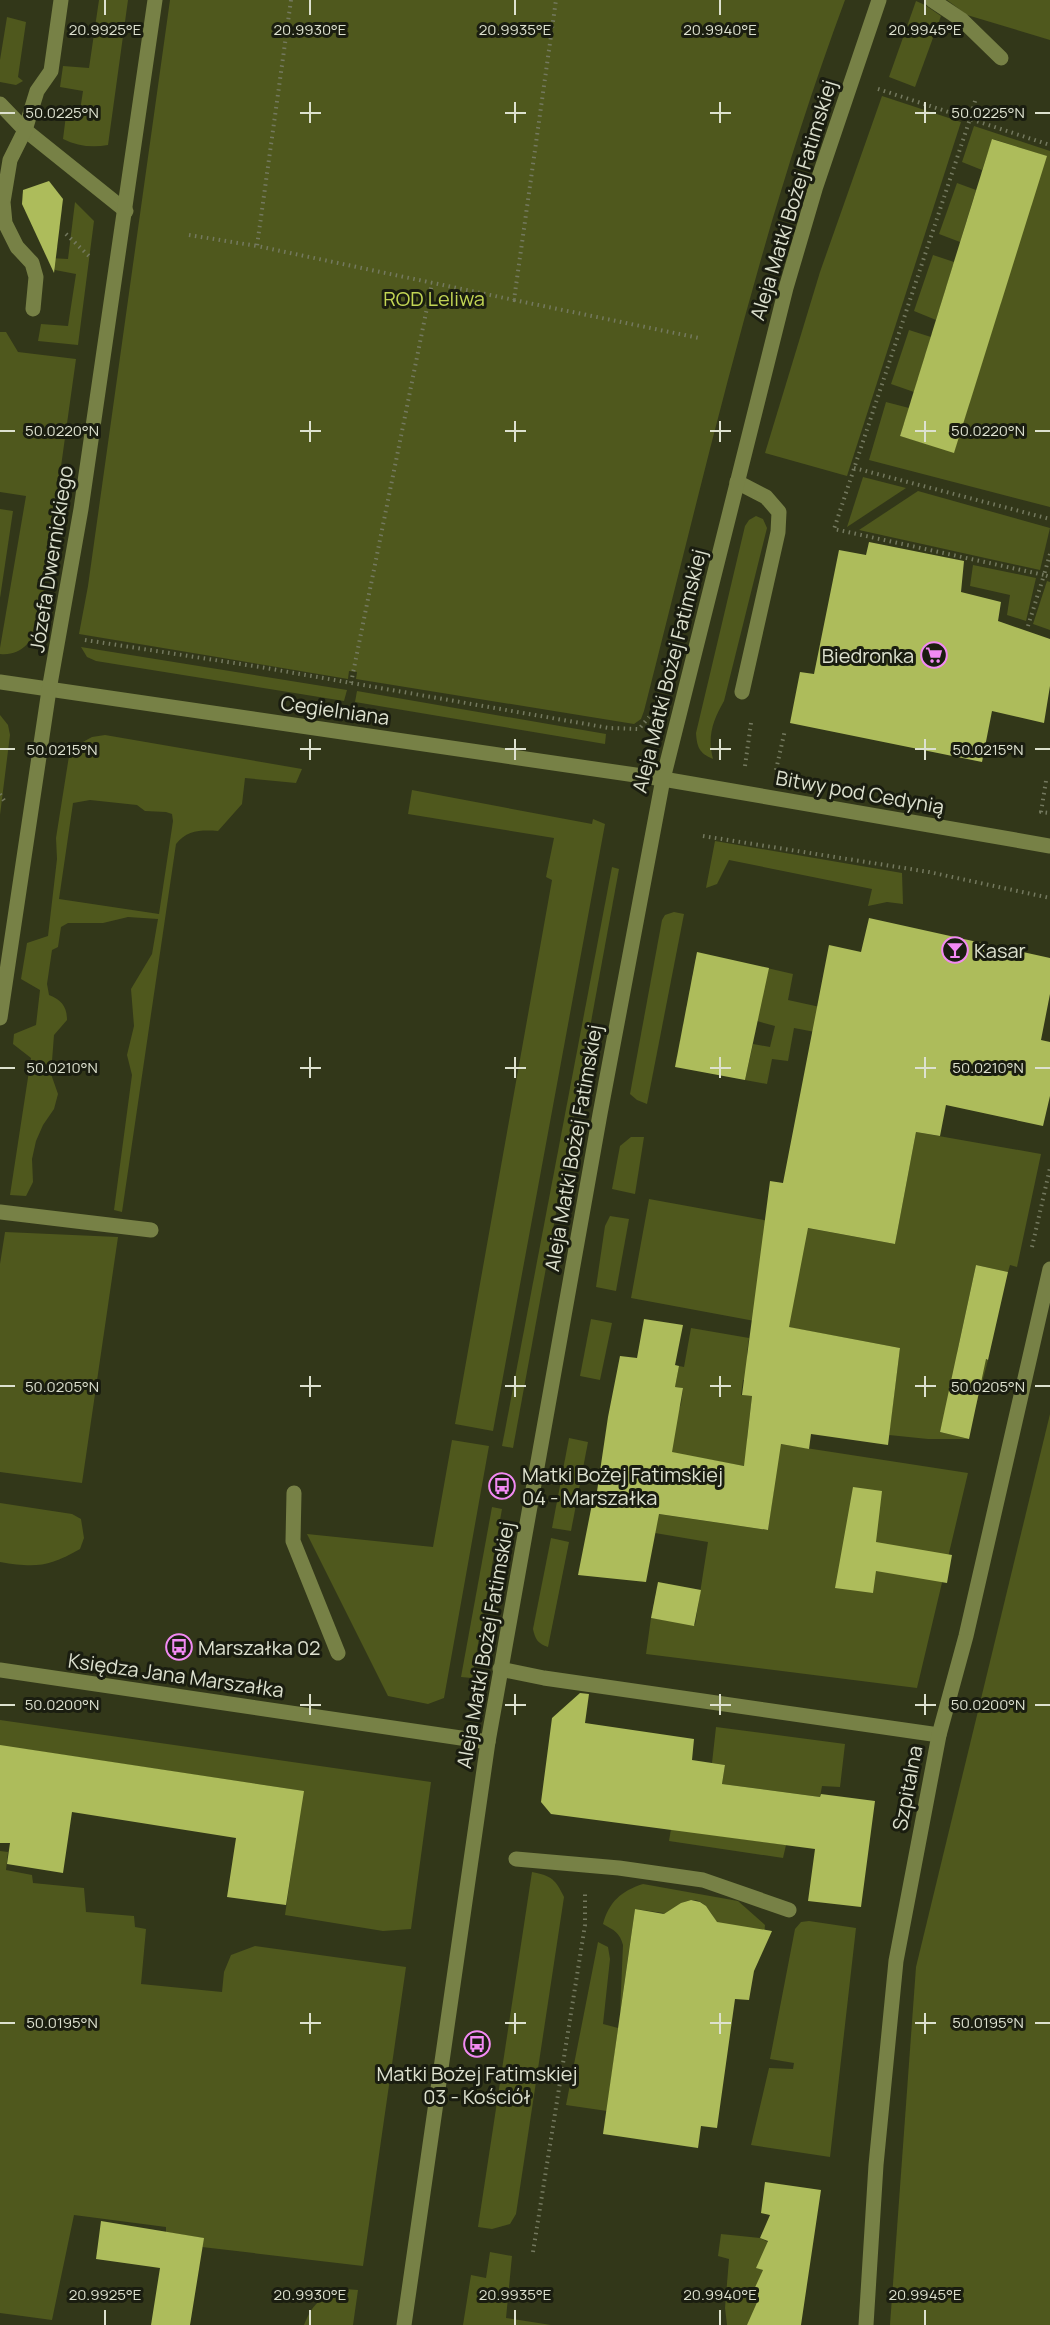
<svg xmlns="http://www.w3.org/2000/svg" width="1050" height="2325" font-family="Manrope,sans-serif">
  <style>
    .green { fill: #4f581d; fill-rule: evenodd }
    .building { fill: #adbc5b }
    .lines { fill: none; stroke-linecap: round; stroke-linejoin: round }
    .path { stroke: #74795f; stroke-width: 4; stroke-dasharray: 1.5 4.5; stroke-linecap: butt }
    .minor { stroke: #778146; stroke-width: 15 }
    .ticks { fill: none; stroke: #dde1cf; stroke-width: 2 }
    .labels { text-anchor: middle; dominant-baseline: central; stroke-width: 6; stroke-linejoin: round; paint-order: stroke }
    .street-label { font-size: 20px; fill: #dde1cf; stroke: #1a1d10 }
    .park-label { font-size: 20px; fill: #c2d554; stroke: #1a1d10 }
    .poi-label { font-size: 20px; fill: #dde1cf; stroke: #1a1d10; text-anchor: start }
    .ticks-label { font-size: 15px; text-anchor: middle; fill: #dde1cf; stroke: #1a1d10; stroke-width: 6; stroke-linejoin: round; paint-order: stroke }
  </style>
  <rect width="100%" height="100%" fill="#323719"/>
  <g class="green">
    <path d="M99,0H128L108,145C92,148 77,146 63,139L66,115L79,117L83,91L60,87L63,66L89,68Z"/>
    <path d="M170,0H845C759,231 705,473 644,711L641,719L634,724L356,679L357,672L349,671L348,679L79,634L88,586Z"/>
    <path d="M947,0H1050V40L967,15Z"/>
    <path d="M916,1L925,5L941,16L915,87L889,77Z"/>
    <path d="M7,17L26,22L18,77L23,81L16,85L0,82V60Z"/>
    <path d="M882,96L961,122L847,476L765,453L820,272Z"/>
    <path d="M974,126L1050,151V507L869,460L886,402L909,408L900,436L954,452L1046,156L993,139L982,170L962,162Z"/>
    <path d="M957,183L976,190L960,242L939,234Z"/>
    <path d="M75,202L94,221L78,345L38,341L41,324L68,326L76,274L55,270L49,258L68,259Z"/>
    <path d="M933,255L954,262L936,320L914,311Z"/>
    <path d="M909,330L931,337L914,392L891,384Z"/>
    <path d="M0,332H6L18,352L76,359L39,624C31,642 22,656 0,654V648L26,496L0,492Z"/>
    <path d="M863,477L906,488L847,527Z"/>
    <path d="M918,491L1050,528L1040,570L859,530Z"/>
    <path d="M0,509L13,511L0,598Z"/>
    <path d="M756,516L763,519L767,528L724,701C713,720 707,737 713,759C699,753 697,747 696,733L745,526L749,520Z"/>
    <path d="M973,565L1036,578L1026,621L1007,615L1010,595L970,586Z"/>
    <path d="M1047,581L1050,582V630L1033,624Z"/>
    <path d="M81,647L347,690L344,701L96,661L87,657Z"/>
    <path d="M357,691L606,734L605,744L355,702Z"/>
    <path d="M0,715L8,725L10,735L0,815Z"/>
    <path d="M105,735L302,769L296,783L245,778L242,804L218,831C201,830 187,830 176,844L122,1212L114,1210L132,1075L127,1055L134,1026L131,989L152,954L158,919L128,917L103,923H68L61,927L58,947L52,950L47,984L49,995C61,1000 67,1006 67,1020L54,1035L51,1074L58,1094L54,1109L43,1125L36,1141L32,1159L33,1182L26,1196L10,1195L31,1058L13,1044L14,1034L36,1025L40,990L21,979L27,943L48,936L57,859L56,838L69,756L81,743L92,737ZM90,800L137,805L145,811L166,812L172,814L173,821L159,914L59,899L73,803Z"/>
    <path d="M412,790L592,824L593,819L605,824L493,1431L455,1424L552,880L546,877L554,838L408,814Z"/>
    <path d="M715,841L902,873L903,904L887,902L868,906L872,889L729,860L717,884L706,888Z"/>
    <path d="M612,867L619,869L513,1448L502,1446Z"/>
    <path d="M674,912L684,914L647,1104L637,1100L630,1094L662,920L665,915Z"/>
    <path d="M767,968L793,974L788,1000L893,1023L867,1042L794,1028L788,1061L772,1059L767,1084L745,1080L753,1044L770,1047L775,1026L757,1021Z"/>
    <path d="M916,1132L1041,1154L1017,1267L1010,1265L1008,1272L976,1265L957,1353L988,1360L976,1405L948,1400L940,1432L969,1439H928L889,1435L900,1348L631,1298L649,1199L895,1244Z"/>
    <path d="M631,1137H644L635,1194L612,1189L620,1146Z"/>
    <path d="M610,1216L629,1219L616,1291L596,1287L605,1226Z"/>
    <path d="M5,1232L118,1237L82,1483L0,1472V1264Z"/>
    <path d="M591,1319L612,1323L600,1380L580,1376Z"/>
    <path d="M691,1328L749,1338L747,1353L749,1380H743L741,1395L752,1396L747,1439L968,1473L917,1688L646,1654L651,1618L695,1625L708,1542L655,1533L658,1514L768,1530L774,1488L744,1466L662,1451L681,1404L683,1388L675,1387L679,1366L684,1367Z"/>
    <path d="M1050,1414V2325H890L916,1967Z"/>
    <path d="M569,1438L588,1442L571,1531L552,1528Z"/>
    <path d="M452,1440L489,1446L444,1698L428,1704L388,1696L307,1534L433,1547Z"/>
    <path d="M0,1503L72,1514L81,1519L84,1538L80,1549C49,1567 35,1568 0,1562Z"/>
    <path d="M492,1507L502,1509L472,1678L461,1677Z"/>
    <path d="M551,1538L569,1542L548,1647C538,1644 535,1639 533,1629Z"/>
    <path d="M0,1720L431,1782L411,1929L383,1931L285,1915L303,1791L24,1749L0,1814Z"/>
    <path d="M716,1727L845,1744L840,1787L822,1786L820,1797L722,1784L725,1765L712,1763Z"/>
    <path d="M671,1829L786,1845L783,1858L669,1841Z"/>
    <path d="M0,1851L8,1852L6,1870L32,1875L33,1883L84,1888L86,1912L134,1916L135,1927L146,1929L141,1984L222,1992L224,1972L231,1955L255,1946L406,1967L363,2266L202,2247L203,2238L166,2232V2227L74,2215L52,2320L0,2313Z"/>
    <path d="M532,1872C552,1876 555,1879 564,1897L516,2214L510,2224L492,2229L478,2227Z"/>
    <path d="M643,1884L738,1901L765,1925L764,1936L719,1927C715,1921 713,1915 709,1910C694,1889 676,1906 664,1918L663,1913L635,1909L620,2014L623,1945C620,1933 614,1930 603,1924C609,1902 621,1891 643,1884Z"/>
    <path d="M809,1921L856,1928L830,2157L751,2145L769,2068L793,2069L794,2063L770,2059L795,1929L801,1922Z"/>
    <path d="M598,1942L608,1947L610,1959L603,2024L618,2028L607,2111L566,2105Z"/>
    <path d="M721,2234L760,2238L768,2242L757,2268L763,2270L754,2325H727L725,2308L729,2259L718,2256Z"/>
    <path d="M490,2252L512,2256L506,2318L551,2325H463L471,2275L486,2278Z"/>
    <path d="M345,2289L358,2290L353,2325H304C312,2304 323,2294 345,2289Z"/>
  </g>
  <g class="building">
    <path d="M992,139L1047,156L954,453L900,436Z"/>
    <path d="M49,181L63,199L54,273L22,204L23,190Z"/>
    <path d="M869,542L964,561L961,592L1001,602L998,621L1050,639V686L1044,723L992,711L982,762L790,723L800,672L814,674L839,550L866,555Z"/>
    <path d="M869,918L1050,958V994L1041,1040L1050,1042V1096L1043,1126L946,1105L940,1136L916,1132L895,1244L808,1228L789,1327L900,1348L888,1445L811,1434L809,1449L781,1444L768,1530L659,1514L646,1582L578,1575L592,1504L595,1505L608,1417L620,1356L637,1358L644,1319L683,1325L675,1365L679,1366L675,1387L683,1388L672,1452L744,1466L752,1396L742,1395L770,1181L783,1183L829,945L861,952Z"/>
    <path d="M697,952L769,968L745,1080L675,1067Z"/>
    <path d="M976,1265L1008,1272L988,1360L986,1359L969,1439L940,1432Z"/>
    <path d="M853,1487L882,1491L876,1542L952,1555L947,1583L876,1571L873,1593L835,1588Z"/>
    <path d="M658,1582L701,1590L694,1626L651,1618Z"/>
    <path d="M580,1693L589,1694L585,1723L694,1739L692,1760L725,1765L722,1784L820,1797L821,1794L875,1801L861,1907L808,1901L815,1849L551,1814L541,1802L552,1718Z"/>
    <path d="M0,1745L304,1791L286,1905L227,1897L236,1838L72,1812L63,1873L7,1864L10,1843H0Z"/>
    <path d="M691,1900L700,1902L706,1906L717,1922L772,1931L754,1971L749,2000L735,1999L717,2128L701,2126L698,2148L603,2134L635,1909L664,1914L681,1903Z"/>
    <path d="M765,2182L821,2190L801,2325H747L759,2298L752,2294L763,2270L756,2268L768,2241L760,2238L770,2215L761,2213Z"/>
    <path d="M101,2221L204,2238L190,2325H151L160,2268L96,2259Z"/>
  </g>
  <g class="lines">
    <g class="path">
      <path d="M291,0L257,246L514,300L556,0"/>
      <path d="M878,89L970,119L975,101"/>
      <path d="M66,234L89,256"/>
      <path d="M189,235L257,246"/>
      <path d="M514,300L699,338"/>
      <path d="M854,468L1050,519"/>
      <path d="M1050,554L1044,575L1050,577"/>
      <path d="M1028,626L1044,575L834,529L970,119L1050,145"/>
      <path d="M85,640L260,667L609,728L639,729L649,717"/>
      <path d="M351,683L432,283"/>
      <path d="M745,766L751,723"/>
      <path d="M776,770L785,730"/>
      <path d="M1046,781L1041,812L1050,813"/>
      <path d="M0,794L5,802"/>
      <path d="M703,836L929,872L1050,898"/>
      <path d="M1032,1247L1050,1168"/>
      <path d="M533,2252L585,1925V1892"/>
    </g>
    <g class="minor">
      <path d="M932,0L962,20L1001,58"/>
      <path d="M0,104L25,130L126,211"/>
      <path d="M33,309L36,277L32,263L17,247L5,223L3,202L10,160L25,130L37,91L51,71L61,0"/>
      <path d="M737,482L766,497L779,512L778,532L742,692"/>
      <path d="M0,682L663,779L1050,846"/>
      <path d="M0,1018L49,690L81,509L155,0"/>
      <path d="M0,1212L151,1230"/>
      <path d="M294,1493L293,1541L338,1653"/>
      <path d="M500,1669L544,1678L939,1735"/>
      <path d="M0,1670L488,1742"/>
      <path d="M516,1859L619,1868L703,1880L789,1910"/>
      <path d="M404,2325L488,1742L600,1114L663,779L786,288L816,186L879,0"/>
      <path d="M866,2325L876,2165L896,1961L939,1735L966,1636L1050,1269"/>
    </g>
  </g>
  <path class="ticks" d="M105,0V15M310,0V15M515,0V15M720,0V15M925,0V15M310,102V123M515,102V123M720,102V123M925,102V123M0,113H15M300,113H321M505,113H526M710,113H731M915,113H936M1035,113H1050M310,421V442M515,421V442M720,421V442M925,421V442M0,431H15M300,431H321M505,431H526M710,431H731M915,431H936M1035,431H1050M310,739V760M515,739V760M720,739V760M925,739V760M0,749H15M300,749H321M505,749H526M710,749H731M915,749H936M1035,749H1050M310,1057V1078M515,1057V1078M720,1057V1078M925,1057V1078M0,1068H15M300,1068H321M505,1068H526M710,1068H731M915,1068H936M1035,1068H1050M310,1376V1397M515,1376V1397M720,1376V1397M925,1376V1397M0,1386H15M300,1386H321M505,1386H526M710,1386H731M915,1386H936M1035,1386H1050M310,1694V1715M515,1694V1715M720,1694V1715M925,1694V1715M0,1705H15M300,1705H321M505,1705H526M710,1705H731M915,1705H936M1035,1705H1050M310,2013V2034M515,2013V2034M720,2013V2034M925,2013V2034M0,2023H15M300,2023H321M505,2023H526M710,2023H731M915,2023H936M1035,2023H1050M105,2310V2325M310,2310V2325M515,2310V2325M720,2310V2325M925,2310V2325"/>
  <defs>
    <g id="supermarket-ring" transform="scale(1.35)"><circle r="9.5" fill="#1a1d10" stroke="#f28af3" stroke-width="1.5"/><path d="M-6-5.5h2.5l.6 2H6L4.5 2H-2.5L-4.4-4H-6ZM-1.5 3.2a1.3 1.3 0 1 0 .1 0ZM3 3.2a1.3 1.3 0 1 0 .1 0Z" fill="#f28af3"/></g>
    <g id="bar-ring" transform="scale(1.35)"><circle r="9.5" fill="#1a1d10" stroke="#f28af3" stroke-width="1.5"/><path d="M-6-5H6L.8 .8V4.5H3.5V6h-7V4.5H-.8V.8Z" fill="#f28af3"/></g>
    <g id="bus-ring" transform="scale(1.35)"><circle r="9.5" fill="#1a1d10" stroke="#f28af3" stroke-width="1.5"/><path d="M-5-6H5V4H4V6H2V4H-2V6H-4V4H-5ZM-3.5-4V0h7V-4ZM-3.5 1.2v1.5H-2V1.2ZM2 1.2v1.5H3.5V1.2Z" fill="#f28af3"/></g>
  </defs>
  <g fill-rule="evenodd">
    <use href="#supermarket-ring" x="934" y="655"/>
    <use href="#bar-ring" x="955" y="950"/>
    <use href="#bus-ring" x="502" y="1486"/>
    <use href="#bus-ring" x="179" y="1647"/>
    <use href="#bus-ring" x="477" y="2044"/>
  </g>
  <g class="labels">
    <g class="street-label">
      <text transform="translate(793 200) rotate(-73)">Aleja Matki Bożej Fatimskiej</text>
      <text transform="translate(51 559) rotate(-81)">Józefa Dwernickiego</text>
      <text transform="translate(669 671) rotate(-76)">Aleja Matki Bożej Fatimskiej</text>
      <text transform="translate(335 710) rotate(8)">Cegielniana</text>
      <text transform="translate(860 792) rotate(10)">Bitwy pod Cedynią</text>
      <text transform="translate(573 1148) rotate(-80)">Aleja Matki Bożej Fatimskiej</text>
      <text transform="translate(485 1645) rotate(-80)">Aleja Matki Bożej Fatimskiej</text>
      <text transform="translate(176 1675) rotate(8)">Księdza Jana Marszałka</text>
      <text transform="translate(907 1788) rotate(-79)">Szpitalna</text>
    </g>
    <g class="park-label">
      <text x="434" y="298">ROD Leliwa</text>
    </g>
    <g class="poi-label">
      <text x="914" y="655" text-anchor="end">Biedronka</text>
      <text x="974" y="950">Kasar</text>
      <text x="522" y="1474">Matki Bożej Fatimskiej<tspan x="522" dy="23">04 - Marszałka</tspan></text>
      <text x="198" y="1647">Marszałka 02</text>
      <text x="477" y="2073" text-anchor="middle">Matki Bożej Fatimskiej<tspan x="477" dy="23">03 - Kościół</tspan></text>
    </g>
  </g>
  <g class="ticks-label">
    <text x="105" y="35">20.9925°E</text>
    <text x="310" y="35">20.9930°E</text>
    <text x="515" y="35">20.9935°E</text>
    <text x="720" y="35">20.9940°E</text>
    <text x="925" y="35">20.9945°E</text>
    <text x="62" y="118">50.0225°N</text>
    <text x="988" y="118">50.0225°N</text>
    <text x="62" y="436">50.0220°N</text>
    <text x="988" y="436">50.0220°N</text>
    <text x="62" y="755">50.0215°N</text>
    <text x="988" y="755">50.0215°N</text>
    <text x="62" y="1073">50.0210°N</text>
    <text x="988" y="1073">50.0210°N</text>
    <text x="62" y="1392">50.0205°N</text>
    <text x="988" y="1392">50.0205°N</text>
    <text x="62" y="1710">50.0200°N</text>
    <text x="988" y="1710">50.0200°N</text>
    <text x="62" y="2028">50.0195°N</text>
    <text x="988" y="2028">50.0195°N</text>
    <text x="105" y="2300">20.9925°E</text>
    <text x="310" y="2300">20.9930°E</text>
    <text x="515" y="2300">20.9935°E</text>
    <text x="720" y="2300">20.9940°E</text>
    <text x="925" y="2300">20.9945°E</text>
  </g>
</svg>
